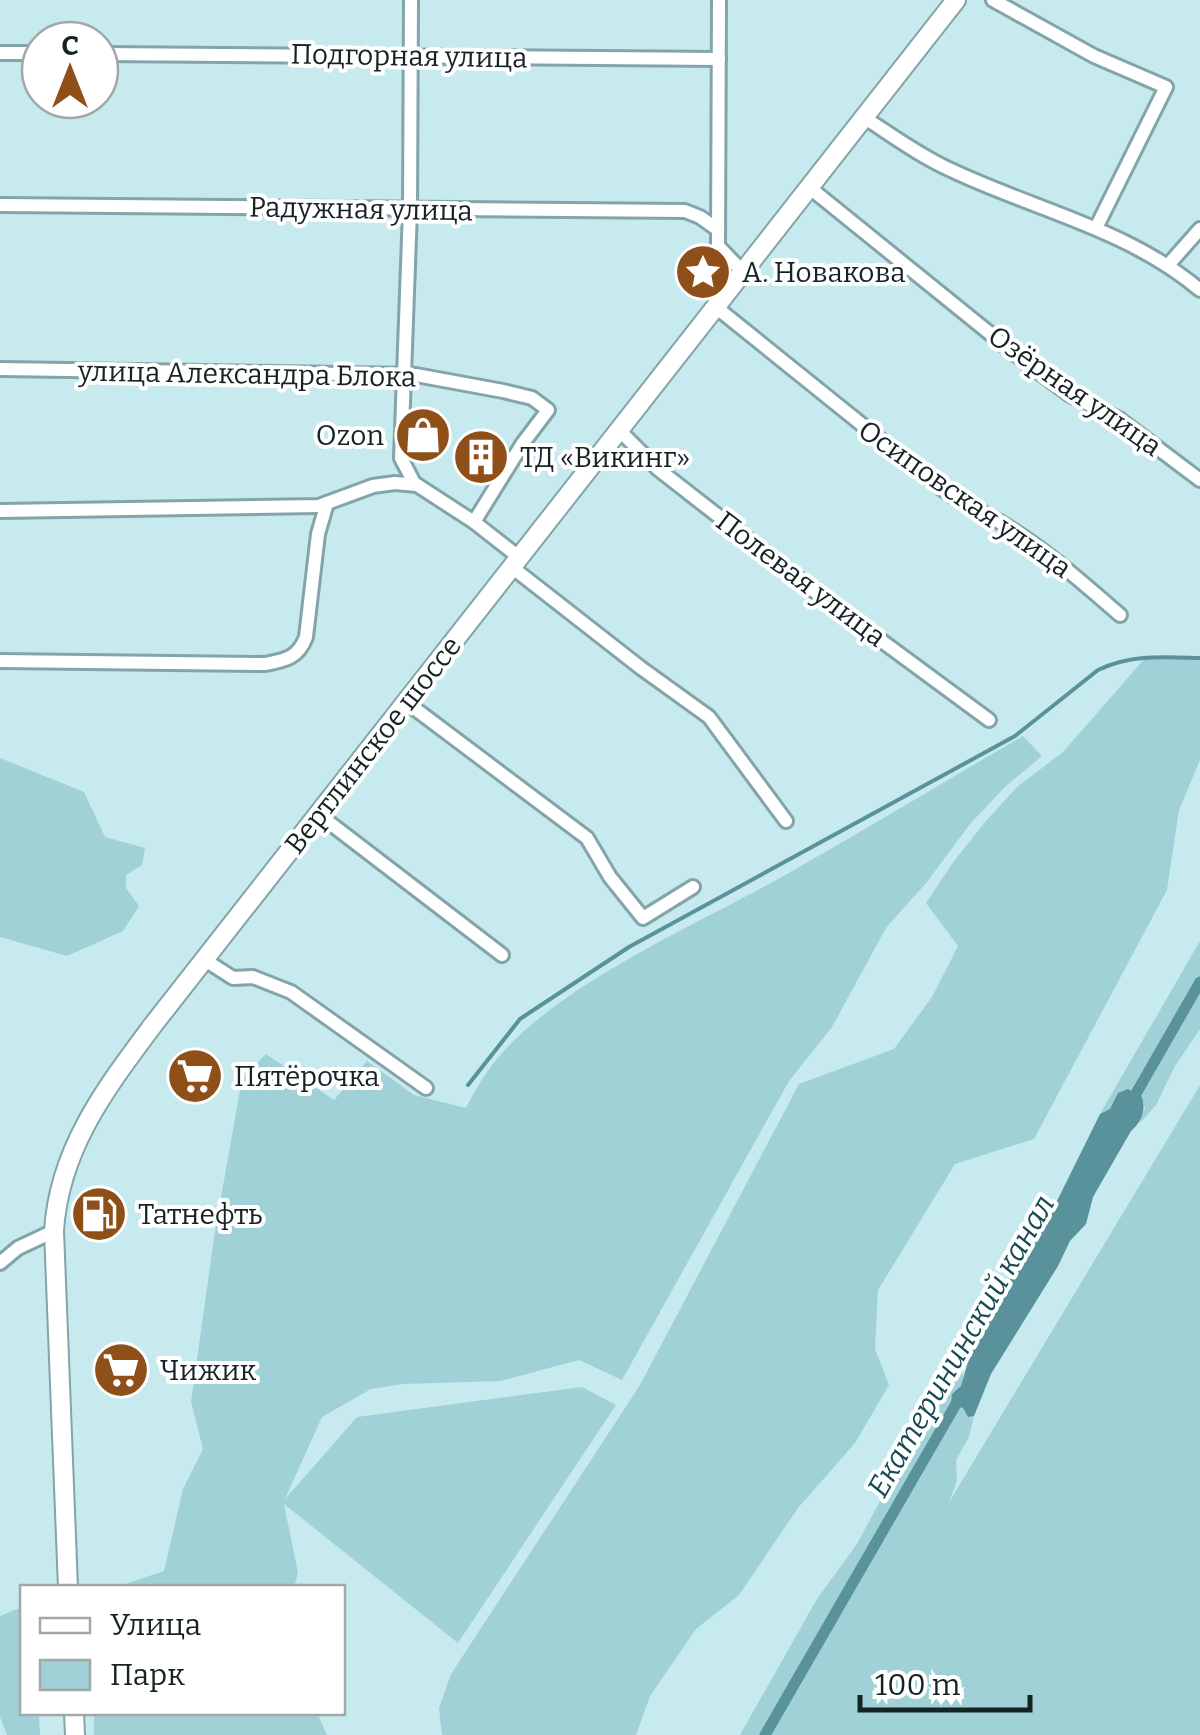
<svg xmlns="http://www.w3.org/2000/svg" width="1200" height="1735" font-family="Bitter,serif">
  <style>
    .green { fill: #a0d1d7 }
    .water { fill: #59929a }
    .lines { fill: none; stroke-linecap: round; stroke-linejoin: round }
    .stream { stroke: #59929a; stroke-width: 4 }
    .canal { stroke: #59929a; stroke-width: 11 }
    .minor-casing { stroke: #83a4a8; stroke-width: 18 }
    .secondary-casing { stroke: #83a4a8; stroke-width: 22 }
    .minor { stroke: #fff; stroke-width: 12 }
    .secondary { stroke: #fff; stroke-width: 18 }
    .labels { text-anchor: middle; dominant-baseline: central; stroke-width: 8; stroke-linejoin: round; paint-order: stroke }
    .street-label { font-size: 28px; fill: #162325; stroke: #fff }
    .poi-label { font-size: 28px; fill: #162325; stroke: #fff; text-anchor: start }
    .water-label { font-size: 30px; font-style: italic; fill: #184c52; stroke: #fff }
  </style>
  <rect width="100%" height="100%" fill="#c7eaef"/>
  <g class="green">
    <path d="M1146,657L1200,658V760L1179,810L1167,890L1034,1139L955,1164L878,1290L875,1349L889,1385L855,1443L798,1508L739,1595L696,1629L650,1696L636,1735H442L439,1708L451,1674L640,1385L799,1084L894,1049L932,997L958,946L926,903L954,861L986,821L1017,787L1063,752Z"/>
    <path d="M1023,736L1042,756L1005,787L970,824L927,882L886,928L832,1027L789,1081L622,1380L579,1360L501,1381L404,1384L371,1389L322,1417L285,1499L357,1417L582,1387L616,1405L458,1643L284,1504L298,1573L294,1587H117L164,1571L183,1489L203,1449L191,1402L215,1231L242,1079L266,1054L334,1100L367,1061L414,1095L466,1108C472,1097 478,1085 485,1075C540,992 692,927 780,878C861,832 942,783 1023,736Z"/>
    <path d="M0,758L84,792L105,837L145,848L142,865L126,875V888L139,906L123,931L67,956L0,937Z"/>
    <path d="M1200,941V1029L1175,1066L1156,1105L1139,1124L1145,1108L1142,1098L1128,1089L1110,1109L1100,1114Z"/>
    <path d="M1200,1085V1735H740L817,1599L857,1544L916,1434L946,1385L963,1373V1408L968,1417L974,1416L969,1437L956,1460L957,1481L948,1504Z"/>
    <path d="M22,1607V1712L39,1713L40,1735H7L0,1717V1616Z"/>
    <path d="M94,1713H317L327,1735H94Z"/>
  </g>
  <path class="water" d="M1128,1089L1142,1097C1146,1111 1142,1121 1131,1131L1093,1197L1086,1224L1070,1241L1058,1266L991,1374L974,1416L968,1417L963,1408L951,1405L952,1394L961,1386L975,1338L1058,1199L1100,1114L1110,1109L1118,1093Z"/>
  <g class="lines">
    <path class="stream" d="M468,1085L520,1019L629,947L1015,736L1098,670C1131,654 1164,657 1200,658"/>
    <g class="canal">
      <path d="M1130,1104L1200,982"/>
      <path d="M765,1735L960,1397"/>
    </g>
    <g class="minor-casing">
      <g id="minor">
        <path d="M411,0L410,210L401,458L414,483L474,522L520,558"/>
        <path d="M719,0L718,246L744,273"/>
        <path d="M993,0L1094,56L1166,87L1096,228"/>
        <path d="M0,53H40"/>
        <path d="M100,54L719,59"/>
        <path d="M865,118C893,136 920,156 951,170C1035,210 1128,229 1200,290"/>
        <path d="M810,188L1024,361L1070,395L1119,419L1200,480"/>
        <path d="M0,205L685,211L700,217L717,229"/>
        <path d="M1169,264L1200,229"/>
        <path d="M717,308L937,485C958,501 981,511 1003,524C1045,549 1083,583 1120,615"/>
        <path d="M0,369L416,375L503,391L532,398L548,410L523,443L474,522"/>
        <path d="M620,431L658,469L822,597L989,720"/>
        <path d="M0,511L319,506L373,486L395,483L417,485"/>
        <path d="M513,568L641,668L709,717L786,821"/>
        <path d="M0,661L265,664C286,660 298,658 306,637L318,534L327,503"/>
        <path d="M406,702L587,838L610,877L643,918L693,887"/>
        <path d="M318,814L502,955"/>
        <path d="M205,960L233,978L253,977L291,992L426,1088"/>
        <path d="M0,1263L18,1248L54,1231"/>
      </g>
    </g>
    <g class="secondary-casing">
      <g id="secondary">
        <path d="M68,1588L54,1231C59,1149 106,1088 153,1025L956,0"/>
        <path d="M74,1712L75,1735"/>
      </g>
    </g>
    <use href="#minor" class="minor"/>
    <use href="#secondary" class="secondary"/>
  </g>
  <defs>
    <g id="sight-disc" transform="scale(2.875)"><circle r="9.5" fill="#8f4f18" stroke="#fff"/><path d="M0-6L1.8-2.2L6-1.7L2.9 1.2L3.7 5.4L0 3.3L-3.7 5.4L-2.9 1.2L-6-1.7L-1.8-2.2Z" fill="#fff"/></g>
    <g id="shop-disc" transform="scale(2.875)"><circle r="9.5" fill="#8f4f18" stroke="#fff"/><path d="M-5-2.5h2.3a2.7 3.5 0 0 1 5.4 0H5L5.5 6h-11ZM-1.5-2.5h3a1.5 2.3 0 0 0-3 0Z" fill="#fff"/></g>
    <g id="building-disc" transform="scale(2.875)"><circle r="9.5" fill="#8f4f18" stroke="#fff"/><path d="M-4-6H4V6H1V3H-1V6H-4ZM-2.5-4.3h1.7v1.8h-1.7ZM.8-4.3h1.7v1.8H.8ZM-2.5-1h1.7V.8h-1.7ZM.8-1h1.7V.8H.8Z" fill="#fff"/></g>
    <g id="supermarket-disc" transform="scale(2.875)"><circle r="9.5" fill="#8f4f18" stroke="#fff"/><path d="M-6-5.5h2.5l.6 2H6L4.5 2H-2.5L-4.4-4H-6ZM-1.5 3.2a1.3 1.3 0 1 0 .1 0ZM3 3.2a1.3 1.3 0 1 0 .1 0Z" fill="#fff"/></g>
    <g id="fuel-disc" transform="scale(2.875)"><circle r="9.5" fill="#8f4f18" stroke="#fff"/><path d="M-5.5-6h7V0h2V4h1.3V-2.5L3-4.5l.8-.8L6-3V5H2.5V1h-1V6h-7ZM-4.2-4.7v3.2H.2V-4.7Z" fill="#fff"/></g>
  </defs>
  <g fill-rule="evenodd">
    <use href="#sight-disc" x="703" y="272"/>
    <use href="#shop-disc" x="423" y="435"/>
    <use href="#building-disc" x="481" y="457"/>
    <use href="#supermarket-disc" x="195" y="1076"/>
    <use href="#fuel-disc" x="99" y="1214"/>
    <use href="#supermarket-disc" x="121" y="1370"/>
  </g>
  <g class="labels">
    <g class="street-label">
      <text transform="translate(409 56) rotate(1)">Подгорная улица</text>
      <text transform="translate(361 209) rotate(1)">Радужная улица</text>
      <text transform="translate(247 374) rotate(1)">улица Александра Блока</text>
      <text transform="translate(1075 391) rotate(35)">Озёрная улица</text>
      <text transform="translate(965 499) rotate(35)">Осиповская улица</text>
      <text transform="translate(801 579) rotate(37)">Полевая улица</text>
      <text transform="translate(373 745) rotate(-52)">Вертлинское шоссе</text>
    </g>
    <g class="poi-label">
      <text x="742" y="272">А. Новакова</text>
      <text x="384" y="435" text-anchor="end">Ozon</text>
      <text x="520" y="457">ТД «Викинг»</text>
      <text x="234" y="1076">Пятёрочка</text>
      <text x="138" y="1214">Татнефть</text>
      <text x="160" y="1370">Чижик</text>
    </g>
    <g class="water-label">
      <text transform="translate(961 1346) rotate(-60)">Екатерининский канал</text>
    </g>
  </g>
  <rect x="20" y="1585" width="325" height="130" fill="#ffffff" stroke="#a2a7a8" stroke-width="2.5"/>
  <rect x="40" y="1618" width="50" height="15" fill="#ffffff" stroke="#a2a7a8" stroke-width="2.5"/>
  <text x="110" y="1635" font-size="30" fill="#162325">Улица</text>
  <rect x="40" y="1660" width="50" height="30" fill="#a0d1d7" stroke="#a2a7a8" stroke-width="2.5"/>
  <text x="110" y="1685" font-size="30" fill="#162325">Парк</text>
  <g transform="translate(70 70)"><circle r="48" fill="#ffffff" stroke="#a2a7a8" stroke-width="2.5"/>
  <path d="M0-8L18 38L0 25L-18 38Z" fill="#8f4f18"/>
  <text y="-15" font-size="28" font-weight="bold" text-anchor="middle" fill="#162325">С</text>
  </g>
  <path d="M860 1695v15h170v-15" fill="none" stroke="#162325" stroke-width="5"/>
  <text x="875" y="1695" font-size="30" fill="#162325" stroke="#ffffff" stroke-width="8" paint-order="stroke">100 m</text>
</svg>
